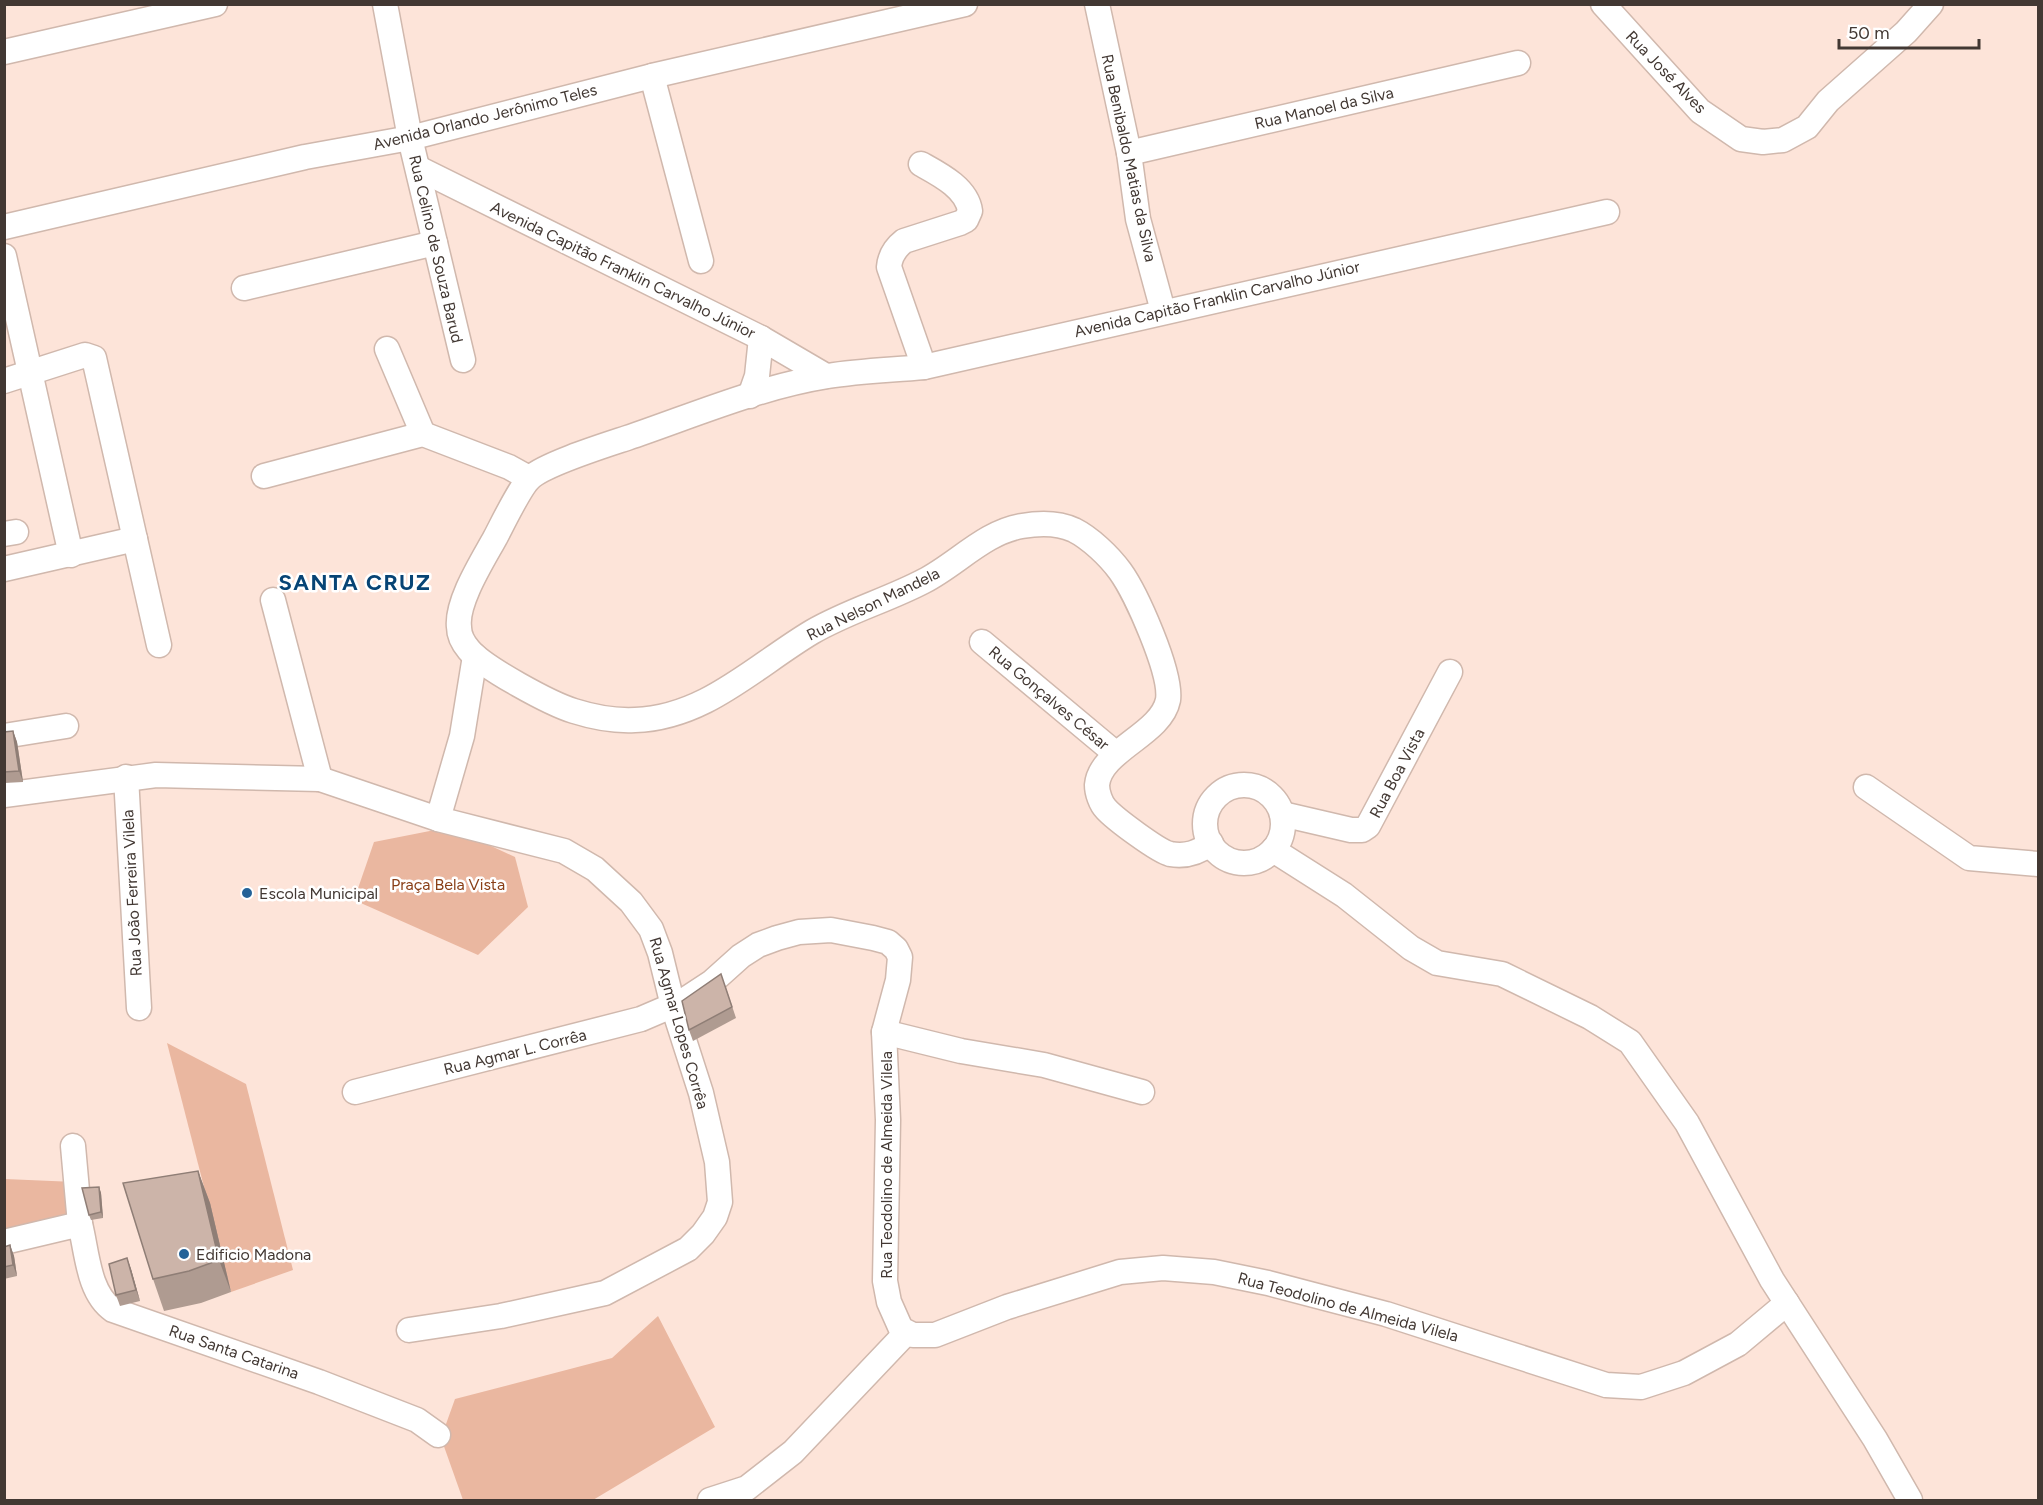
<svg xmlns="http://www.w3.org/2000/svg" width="2043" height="1505" font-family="Figtree,sans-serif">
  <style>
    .green { fill: #eab7a0 }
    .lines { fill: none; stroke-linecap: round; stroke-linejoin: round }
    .minor-casing { stroke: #d0b8ad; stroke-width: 27 }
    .minor { stroke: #fff; stroke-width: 24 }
    .wall { fill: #af9b91 }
    .shaded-wall { fill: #8f7e76 }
    .building { fill: #ccb4a9; stroke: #8f7e76; stroke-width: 1.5 }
    .poi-dot { fill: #246298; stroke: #fff; stroke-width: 2 }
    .labels { text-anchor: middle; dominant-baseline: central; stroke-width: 5; stroke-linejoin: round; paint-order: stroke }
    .street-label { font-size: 16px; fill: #423833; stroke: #fff }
    .park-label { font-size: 16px; fill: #893f17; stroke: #fff }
    .poi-label { font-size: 16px; fill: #423833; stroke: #fff; text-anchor: start }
    .district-label { font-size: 22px; font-weight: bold; letter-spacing: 1.5px; fill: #074475; stroke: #fff }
  </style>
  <rect width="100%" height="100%" fill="#fde4d9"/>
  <g class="green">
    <path d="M450,827L515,857L528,907L478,955L354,900L374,842Z"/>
    <path d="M167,1043L246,1084L293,1270L231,1292Z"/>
    <path d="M5,1179L75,1182L78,1224L5,1236Z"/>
    <path d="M658,1316L715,1427L593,1500H463L441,1438L455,1399L612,1358Z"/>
  </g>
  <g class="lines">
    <g class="minor-casing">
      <g id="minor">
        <path d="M385,4L410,138L463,360"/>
        <path d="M1097,4L1129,153L1138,219L1163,311"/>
        <path d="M1603,4L1700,111L1741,139L1763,142L1783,140L1807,127L1828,101L1906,32L1931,4"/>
        <path d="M4,52L215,4"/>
        <path d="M652,76L701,261"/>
        <path d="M1129,153L1518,63"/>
        <path d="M921,164C939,174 967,188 970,211L966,220L960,223L904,241C895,248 890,256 889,267L924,367"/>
        <path d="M418,168L761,338L826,376"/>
        <path d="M4,227L305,157L410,138L652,76L965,4"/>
        <path d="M4,256L71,555"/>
        <path d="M244,288L435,243"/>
        <path d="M387,349L423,434"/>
        <path d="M4,381L85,355L94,358L159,645"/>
        <path d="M750,396L757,376L761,338"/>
        <path d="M264,476L423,434L509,467L529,478"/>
        <path d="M4,534L16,532"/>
        <path d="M4,569L135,539"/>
        <path d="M273,600L320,779"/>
        <path d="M982,642L1115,753"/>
        <path d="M4,736L66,726"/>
        <path d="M126,777L139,1008"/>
        <circle cx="1244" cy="824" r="39"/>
        <path d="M1866,787L1969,858L2038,864"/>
        <path d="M4,795L156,775L320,779L438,819L564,851L595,869L631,902L651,929L660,953L673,1006L701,1093L717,1162L720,1202L715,1217L703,1234L688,1249L605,1293L501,1316L409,1330"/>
        <path d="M1282,814L1351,830H1362L1368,826L1450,672"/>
        <path d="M438,819L462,736L475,656"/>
        <path d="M1211,843C1198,853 1186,857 1170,854C1158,851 1115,819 1106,809C1101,804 1097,793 1097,785C1100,750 1161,735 1168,700C1172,673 1136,593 1120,571C1109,556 1090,538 1074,530C1059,523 1039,523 1022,526C985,532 957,564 924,581C888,600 848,611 812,632C755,666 705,718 635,720C615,721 593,717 574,711C551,704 484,668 469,650C463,643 459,635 459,627C456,602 483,560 495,538C502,525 520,487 530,478C545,464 606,445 627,438C692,416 759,387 828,376C859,371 892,370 924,367L1607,212"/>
        <path d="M1273,850L1344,895L1411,948L1437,963L1502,974L1590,1017L1630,1042L1687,1123L1772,1280L1875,1439L1910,1500"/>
        <path d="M884,1032L961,1051L1044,1065L1142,1092"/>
        <path d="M355,1092L641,1019L683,1001L712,982L741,956L758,945L777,938L799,932L831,930L873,938L888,942L896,949L900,957L898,980L884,1032L888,1120L885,1281L889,1302L901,1329L913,1335H935L1007,1307L1120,1272L1163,1268L1214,1272L1268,1283L1386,1314L1606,1385L1641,1387L1684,1373L1738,1344L1787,1303"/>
        <path d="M73,1146L80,1224"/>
        <path d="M4,1242L80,1224C87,1251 88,1293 113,1310L319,1382L417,1420L438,1435"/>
        <path d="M710,1500L747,1488L793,1452L906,1333"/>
      </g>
    </g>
    <use href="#minor" class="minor"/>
  </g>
  <g class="wall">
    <path d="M13,731L17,742L23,782L4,783V732Z"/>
    <path d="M725,985L736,1018L693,1041L689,1030Z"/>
    <path d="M198,1171L210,1203L231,1292L201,1303L164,1311L153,1279Z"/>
    <path d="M99,1187L101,1193L103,1218L91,1220L89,1215Z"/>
    <path d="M10,1245L14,1256L17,1276L4,1279V1247Z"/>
    <path d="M127,1258L131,1269L140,1301L120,1306L116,1295Z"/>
  </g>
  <g class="shaded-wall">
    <path d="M13,731L17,742L23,782L19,771Z"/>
    <path d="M198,1171L210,1203L231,1292L219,1260Z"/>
    <path d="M99,1187L101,1193L103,1218L101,1212Z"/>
    <path d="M10,1245L14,1256L17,1276L13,1265Z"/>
    <path d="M127,1258L131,1269L140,1301L136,1290Z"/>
  </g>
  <g class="building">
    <path d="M13,731L19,771L4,772V732Z"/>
    <path d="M721,974L732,1007L689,1030L682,1001Z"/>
    <path d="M198,1171L219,1260L189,1271L153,1279L123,1183Z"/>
    <path d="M99,1187L101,1212L89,1215L82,1188Z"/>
    <path d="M10,1245L13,1265L4,1267V1247Z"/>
    <path d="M127,1258L136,1290L116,1295L109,1264Z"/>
  </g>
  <g class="poi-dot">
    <circle cx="247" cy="893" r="6"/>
    <circle cx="184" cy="1254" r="6"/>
  </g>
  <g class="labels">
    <g class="street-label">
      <text transform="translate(1666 72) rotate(46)">Rua José Alves</text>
      <text transform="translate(1324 108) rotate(-13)">Rua Manoel da Silva</text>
      <text transform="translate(485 117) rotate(-14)">Avenida Orlando Jerônimo Teles</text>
      <text transform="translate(1129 158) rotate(78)">Rua Benibaldo Matias da Silva</text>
      <text transform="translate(436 249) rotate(77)">Rua Celino de Souza Barud</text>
      <text transform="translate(623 270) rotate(26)">Avenida Capitão Franklin Carvalho Júnior</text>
      <text transform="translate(1217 299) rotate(-13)">Avenida Capitão Franklin Carvalho Júnior</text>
      <text transform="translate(873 604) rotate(-26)">Rua Nelson Mandela</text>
      <text transform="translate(1049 698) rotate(40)">Rua Gonçalves César</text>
      <text transform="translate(1397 773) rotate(-62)">Rua Boa Vista</text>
      <text transform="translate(132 893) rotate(-93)">Rua João Ferreira Vilela</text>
      <text transform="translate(679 1023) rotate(74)">Rua Agmar Lopes Corrêa</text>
      <text transform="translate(515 1052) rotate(-14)">Rua Agmar L. Corrêa</text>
      <text transform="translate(886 1165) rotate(-90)">Rua Teodolino de Almeida Vilela</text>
      <text transform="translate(1348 1307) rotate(15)">Rua Teodolino de Almeida Vilela</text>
      <text transform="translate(234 1352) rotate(19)">Rua Santa Catarina</text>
    </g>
    <g class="park-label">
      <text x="448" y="884">Praça Bela Vista</text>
    </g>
    <g class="poi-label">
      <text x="259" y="893">Escola Municipal</text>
      <text x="196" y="1254">Edificio Madona</text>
    </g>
    <g class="district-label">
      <text x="355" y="582">SANTA CRUZ</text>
    </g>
  </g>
  <rect width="2043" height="1505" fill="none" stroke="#423833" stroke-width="12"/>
  <path d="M1839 39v9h140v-9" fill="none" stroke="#423833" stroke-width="3"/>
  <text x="1848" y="39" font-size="18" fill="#423833" stroke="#ffffff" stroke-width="4.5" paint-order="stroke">50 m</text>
</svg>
